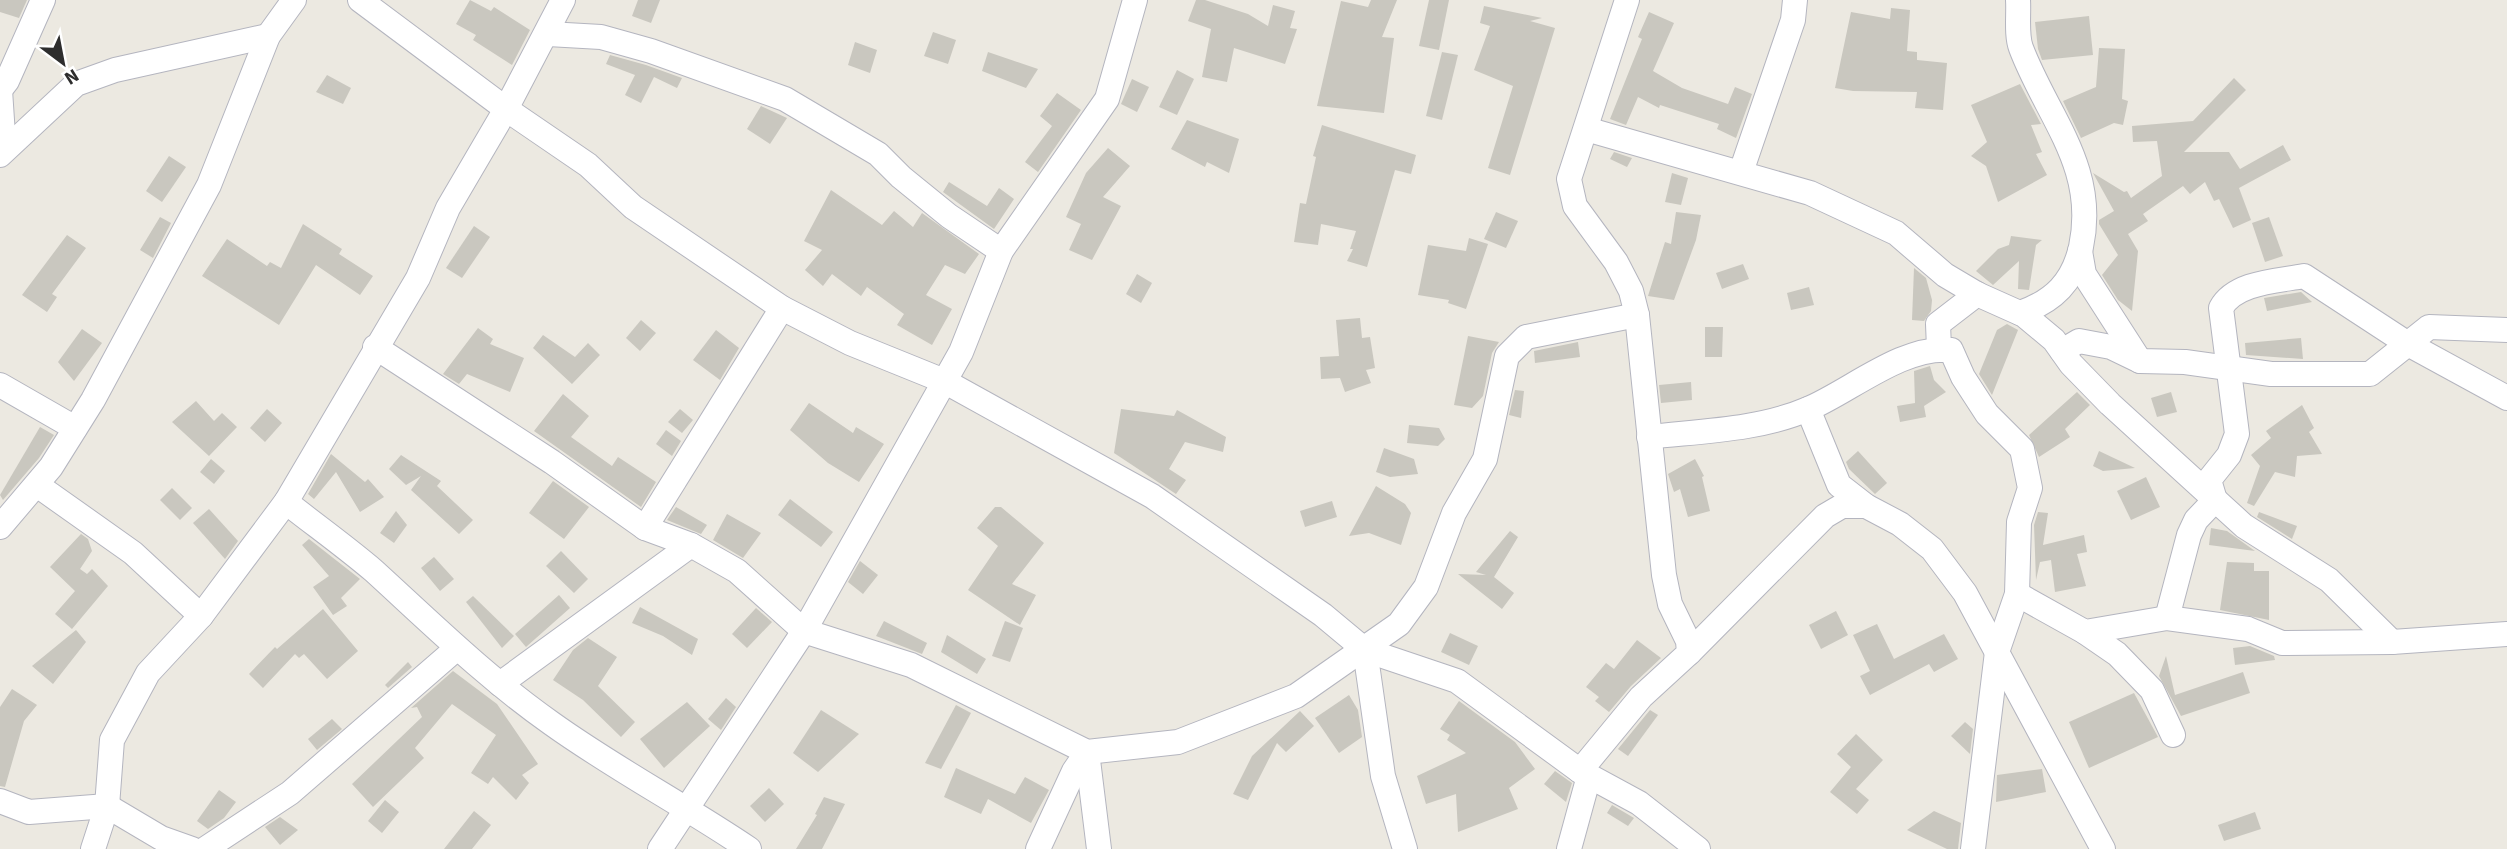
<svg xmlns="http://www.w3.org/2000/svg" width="2507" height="849" font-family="'Source Sans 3',sans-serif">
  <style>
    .building { fill: #c9c7bf }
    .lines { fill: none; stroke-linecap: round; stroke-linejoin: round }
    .street-casing { stroke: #b4b5bf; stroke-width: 26 }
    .street { stroke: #fff; stroke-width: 24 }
  </style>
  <rect width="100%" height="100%" fill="#ece9e1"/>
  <g class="building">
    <path d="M0,0H27L19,18L0,12Z"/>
    <path d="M470,0L491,11L494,7L530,30L512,65L473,40L476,35L456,24Z"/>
    <path d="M638,0H660L651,23L632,16Z"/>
    <path d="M1196,0H1205L1248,14L1268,26L1273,5L1295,11L1290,28L1297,29L1285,64L1234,48L1227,82L1202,77L1211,29L1188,21Z"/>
    <path d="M1371,0H1397L1382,37L1394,38L1384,113L1317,106L1341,1L1368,7Z"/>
    <path d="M1429,0H1449L1439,50L1419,46Z"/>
    <path d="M1484,6L1542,18L1530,21L1555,28L1510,175L1488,168L1513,86L1474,70L1490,26L1480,23Z"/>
    <path d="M1891,8L1910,10L1907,51L1917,52V60L1947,63L1943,110L1915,108L1917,92L1853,91L1835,88L1851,12L1890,19Z"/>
    <path d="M1649,12L1674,23L1653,71L1682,88L1728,104L1735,87L1752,94L1736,138L1717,129L1719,124L1660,105L1659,108L1638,97L1626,125L1610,119L1642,39L1638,37Z"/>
    <path d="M2089,16L2093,55L2042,60L2038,49L2035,22Z"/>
    <path d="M933,32L956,40L948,64L924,56Z"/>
    <path d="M855,42L877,50L870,73L848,65Z"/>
    <path d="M2099,48L2125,49L2122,99L2128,101L2123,125L2114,123L2081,138L2063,101L2096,87Z"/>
    <path d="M988,52L1038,69L1026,88L982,71Z"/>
    <path d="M1442,52L1458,55L1442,120L1426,116Z"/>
    <path d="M610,55L646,65L682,78L677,88L654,77L641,103L625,95L635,75L606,64Z"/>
    <path d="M1177,70L1194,79L1177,115L1159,107Z"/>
    <path d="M327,75L351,88L343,104L316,92Z"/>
    <path d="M2234,78L2246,90L2184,152H2229L2240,169L2283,145L2291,160L2239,188L2251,220L2233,228L2219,199L2214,201L2205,182L2190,194L2183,186L2143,214L2148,221L2128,234L2138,251L2132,311L2118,300L2102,275L2118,255L2099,224V220L2114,211L2093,173L2124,192L2127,191L2131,198L2162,176L2157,141L2133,142L2132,126L2193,121Z"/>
    <path d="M1132,79L1149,87L1137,112L1121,104Z"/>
    <path d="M2020,84L2041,124L2031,125L2042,152L2036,154L2047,175L1998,202L1986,166L1971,156L1987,142L1971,105Z"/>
    <path d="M1057,93L1081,110L1038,172L1025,162L1052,126L1040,116Z"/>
    <path d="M761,106L787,118L770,144L747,129Z"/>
    <path d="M1187,120L1239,139L1229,173L1207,162L1205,167L1171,149Z"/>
    <path d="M1322,125L1416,155L1411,174L1395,170L1367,267L1347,261L1353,249H1350L1356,231L1321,224L1318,245L1294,242L1300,203L1306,204L1316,157L1313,156Z"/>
    <path d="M1108,148L1130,166L1103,197L1121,206L1092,260L1069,250L1081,224L1066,217L1086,173Z"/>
    <path d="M1614,152L1632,158L1627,167L1610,159Z"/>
    <path d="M169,156L186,167L162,202L146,191Z"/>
    <path d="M1672,173L1688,178L1681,205L1665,202Z"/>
    <path d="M949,182L987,206L999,188L1014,199L994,229L943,192Z"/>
    <path d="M831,190L882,225L894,211L913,227L922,213L979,254L965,274L945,265L926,295L952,309L932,345L897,325L904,314L867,287L861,296L832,274L823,286L805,270L822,250L804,241Z"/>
    <path d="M1496,212L1518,221L1506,248L1484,239Z"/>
    <path d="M1676,212L1701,215L1696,240L1674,300L1648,296L1665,242L1671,244Z"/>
    <path d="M160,217L171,223L153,258L140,250Z"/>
    <path d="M2269,217L2283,256L2265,262L2252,223Z"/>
    <path d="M303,224L342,249L339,254L373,276L360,295L316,265L279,325L202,276L227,239L267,266L270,262L281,268Z"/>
    <path d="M474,226L490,237L462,278L446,268Z"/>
    <path d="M67,235L86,248L52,294L57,297L47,312L22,295Z"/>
    <path d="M2011,236L2042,240L2036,245L2029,290L2018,289L2019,261L1993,285L1976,271L1998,249L2009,245Z"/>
    <path d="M1469,238L1488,244L1466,309L1448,303L1449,300L1418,295L1428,245L1466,251Z"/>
    <path d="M1743,264L1749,279L1722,289L1716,273Z"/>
    <path d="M1914,268L1926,278L1932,300L1931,311L1924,321L1912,320Z"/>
    <path d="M1137,274L1152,283L1141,303L1126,294Z"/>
    <path d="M1809,287L1814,305L1791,310L1787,293Z"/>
    <path d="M2301,292L2312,302L2267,311L2264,298Z"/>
    <path d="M1360,318L1362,338L1370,337L1375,368L1366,370L1371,383L1345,392L1340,378L1321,379L1320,357L1339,356L1336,320Z"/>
    <path d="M641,320L656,333L640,351L626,338Z"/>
    <path d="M2007,324L2018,330L1992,395L1979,374L1997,330Z"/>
    <path d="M1705,327H1723L1722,357H1705Z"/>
    <path d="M478,328L493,339L490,344L524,358L510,392L467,374L459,384L443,374Z"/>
    <path d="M82,329L102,343L74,381L58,362Z"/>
    <path d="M716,330L739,348L720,380L693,360Z"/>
    <path d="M543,335L575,357L588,343L600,355L572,384L533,348Z"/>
    <path d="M1468,336L1499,342L1492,353L1483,396L1472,408L1454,405Z"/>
    <path d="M2301,338L2303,359L2246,355L2245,343Z"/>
    <path d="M1578,342L1580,357L1535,363L1534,351Z"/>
    <path d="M1930,366L1934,380L1946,392L1924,406L1926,417L1900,422L1897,406L1915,403L1914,371Z"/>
    <path d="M1691,382L1692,400L1661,403L1659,385Z"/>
    <path d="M1515,390L1524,391L1521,418L1509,415Z"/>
    <path d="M2077,392L2090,405L2065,429L2070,437L2039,457L2029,435Z"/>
    <path d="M2171,392L2177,412L2157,417L2151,398Z"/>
    <path d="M563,394L589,416L571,437L612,466L618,457L656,482L641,507L534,431Z"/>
    <path d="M196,401L214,421L222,413L237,427L209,456L172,422Z"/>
    <path d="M809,403L853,433L856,427L884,444L859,482L828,463L790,430Z"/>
    <path d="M2302,405L2314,428L2309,432L2322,454L2297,456L2295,477L2275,472L2254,506L2247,503L2260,466L2251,455L2271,438L2266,431Z"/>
    <path d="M267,409L282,423L265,442L250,428Z"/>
    <path d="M680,409L693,420L682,433L668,422Z"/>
    <path d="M1121,409L1174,416L1177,410L1226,437L1223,452L1185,442L1169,469L1186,480L1176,494L1114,453Z"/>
    <path d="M1409,425L1439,428L1445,439L1438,446L1407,443Z"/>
    <path d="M40,427L54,435L39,458L3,500L0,495Z"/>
    <path d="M666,430L681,441L672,456L656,444Z"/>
    <path d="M1384,448L1414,459L1418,474L1390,477L1376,472Z"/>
    <path d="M1858,451L1887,483L1875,494L1849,469L1846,462Z"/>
    <path d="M2099,451L2135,468L2103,471L2093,466Z"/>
    <path d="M331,454L365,482L368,479L384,497L360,512L336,472L314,499L308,494Z"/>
    <path d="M401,455L441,481L437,486L473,520L459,534L411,490L421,476L406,485L389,469Z"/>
    <path d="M211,459L225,471L214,484L200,472Z"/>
    <path d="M1695,459L1704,476L1702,477L1710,511L1688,517L1680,489L1674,492L1668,474Z"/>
    <path d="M2146,477L2160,507L2131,520L2117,491Z"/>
    <path d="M553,481L589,507L564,539L529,513Z"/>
    <path d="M1376,486L1405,504L1411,513L1401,545L1369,533L1349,536Z"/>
    <path d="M172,488L192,508L180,520L160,500Z"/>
    <path d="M790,499L833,532L821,547L778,515Z"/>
    <path d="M1332,501L1337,517L1305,527L1300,511Z"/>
    <path d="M676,507L707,525L701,534L667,520Z"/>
    <path d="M995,507H1001L1044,543L1012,584L1036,595L1020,625L968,590L998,546L977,528Z"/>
    <path d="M209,509L238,541L225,559L193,523Z"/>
    <path d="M396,511L407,525L394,543L380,533Z"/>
    <path d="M2038,512L2048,513L2043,545L2084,535L2087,552L2077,554L2086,586L2055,592L2051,560L2040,562L2036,580L2034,525Z"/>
    <path d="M2259,512L2297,526L2292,539L2257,517Z"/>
    <path d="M727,514L761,533L743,558L713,540Z"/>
    <path d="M2211,528L2227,531L2255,551L2209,545Z"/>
    <path d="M1510,531L1518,537L1494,577L1514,593L1502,609L1458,574L1486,575L1476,572Z"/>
    <path d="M81,534L88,539L92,551L80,569L87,574L92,569L108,586L72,629L55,614L75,591L50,567Z"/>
    <path d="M309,539L360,579L341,598L347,606L333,615L313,587L329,576L302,545Z"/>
    <path d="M561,551L588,579L574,593L546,566Z"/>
    <path d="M434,557L454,579L440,591L421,568Z"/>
    <path d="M860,561L878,575L863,594L848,582Z"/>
    <path d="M2227,562L2254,563V571H2269V620L2220,610Z"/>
    <path d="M559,595L570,608L526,647L515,634Z"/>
    <path d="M473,596L514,636L502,648L466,602Z"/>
    <path d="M640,607L698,639L692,655L663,636L632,623Z"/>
    <path d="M756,608L772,622L747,648L732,634Z"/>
    <path d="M323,609L358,651L327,679L304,654L299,658L295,654L263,688L249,674L275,647L277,649Z"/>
    <path d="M1836,611L1848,635L1821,649L1809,625Z"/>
    <path d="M884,621L927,643L922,654L876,636Z"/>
    <path d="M1005,621L1023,628L1010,662L992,656Z"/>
    <path d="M1877,624L1894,659L1944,634L1958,659L1934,672L1929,664L1870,695L1860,676L1870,671L1853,635Z"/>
    <path d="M76,630L86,642L53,684L32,666Z"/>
    <path d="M1450,633L1478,646L1469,665L1441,652Z"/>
    <path d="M947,635L986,659L977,674L941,652Z"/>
    <path d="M588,638L617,657L598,686L635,722L621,737L583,700L553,680L573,650Z"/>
    <path d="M1637,640L1661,658L1631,686L1609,712L1595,701L1599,697L1586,687L1606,663L1614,669Z"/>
    <path d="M2250,646L2274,656L2275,660L2235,665L2233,648Z"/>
    <path d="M2166,656L2175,695L2243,672L2250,693L2181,716L2159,676Z"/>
    <path d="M408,662L412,667L388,688L385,685Z"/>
    <path d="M453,671L497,704L538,764L522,775L529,783L516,800L493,777L488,784L471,773L496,735L452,704L415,748L424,758L373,807L352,784L422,717L417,707L411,708Z"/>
    <path d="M12,689L37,705L24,721L5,787L0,786V707Z"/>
    <path d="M2134,693L2158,737L2089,768L2069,722Z"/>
    <path d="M1349,695L1358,710L1362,737L1339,753L1315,718Z"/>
    <path d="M726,698L736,707L721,730L708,719Z"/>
    <path d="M1459,701L1515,742L1535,769L1509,788L1518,809L1458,832L1456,794L1426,804L1417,776L1466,753L1447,740L1450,735L1440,729Z"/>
    <path d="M687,702L710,726L664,768L640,739Z"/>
    <path d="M956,705L971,713L941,769L925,763Z"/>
    <path d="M821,710L859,734L818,772L793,753Z"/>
    <path d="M1650,710L1658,715L1628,756L1618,749Z"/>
    <path d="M1300,711L1314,726L1286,752L1277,743L1248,800L1233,794L1252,756Z"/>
    <path d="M332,719L342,729L317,750L308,739Z"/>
    <path d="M1965,722L1973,729L1970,754L1951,736Z"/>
    <path d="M1856,734L1883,760L1856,789L1869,800L1857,814L1830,792L1851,767L1837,754Z"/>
    <path d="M956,768L1015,794L1025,777L1049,790L1031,823L988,799L981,814L944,797Z"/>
    <path d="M2042,769L2046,792L1996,802L1997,775Z"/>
    <path d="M1555,771L1572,783L1566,802L1544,784Z"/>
    <path d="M769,788L784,804L765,822L750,806Z"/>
    <path d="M219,790L236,802L224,818L208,829L197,821Z"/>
    <path d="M824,797L845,804L822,849H796L817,815L815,814Z"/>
    <path d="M385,800L399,812L382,833L368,821Z"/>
    <path d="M1612,805L1634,818L1628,826L1607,813Z"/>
    <path d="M474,811L491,825L472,849H444Z"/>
    <path d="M1934,811L1961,823L1958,849H1947L1907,830Z"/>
    <path d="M2255,812L2261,829L2224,841L2218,825Z"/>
    <path d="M280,817L298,830L280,845L265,827Z"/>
  </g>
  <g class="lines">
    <g class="street-casing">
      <g id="street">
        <path d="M360,0L506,109L588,165L633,207L782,308L850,343L944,381L1152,496L1323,615L1365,650L1383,776L1405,849"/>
        <path d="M2018,0C2019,14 2016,35 2021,48C2047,117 2098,167 2081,247C2073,282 2054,301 2020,313"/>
        <path d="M548,34L601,37L651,51L785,99L878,154L901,177L949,216L1001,251"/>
        <path d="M0,90L7,81L43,0"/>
        <path d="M0,90L4,150"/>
        <path d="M1586,129L1810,193L1896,233L1945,275L1977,294L2024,315L2054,340L2071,364L2110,404L2244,526L2329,580L2392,642"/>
        <path d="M0,155L76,84L115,70L268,36"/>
        <path d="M1741,172L1793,20L1795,0"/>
        <path d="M2080,251L2084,274L2140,361"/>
        <path d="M375,347L552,462L645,528L691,545L737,571L804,631L911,665L1087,752L1178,742L1296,696L1399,624L1426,587L1454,513L1485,459L1507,356L1526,337L1637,315"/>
        <path d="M1939,348L1938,324L1977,294"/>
        <path d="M2062,351L2079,341L2111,347L2140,361L2185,362L2271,374H2370L2429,327L2507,330"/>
        <path d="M0,385L75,428"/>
        <path d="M1808,409L1839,485L1866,506L1900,524L1932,549L1965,593L2103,849"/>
        <path d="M1649,437C1701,431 1759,430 1808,409C1849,392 1903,345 1951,350L1963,377L1987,414L2022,449L2030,488L2019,522L2017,594L1997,652L1973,849"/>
        <path d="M37,485L133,553L201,616"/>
        <path d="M2215,500L2209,480L2229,455L2237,434L2221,308C2235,282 2278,281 2304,276L2408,344L2507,398"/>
        <path d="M286,502C315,525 346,547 374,571C432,624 487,678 551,723C615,769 684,805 749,849"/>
        <path d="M0,527L51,467L93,400L209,185L268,36L294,0"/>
        <path d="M645,528L782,308"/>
        <path d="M2017,594L2085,632L2167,618L2248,629L2282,643L2392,642L2507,634"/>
        <path d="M2167,618L2189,535L2196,520L2215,500"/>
        <path d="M2085,632L2117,654L2152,690L2173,735"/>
        <path d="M1365,650L1457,681L1580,771L1639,803L1698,849"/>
        <path d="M1689,653L1825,516L1842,506H1866"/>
        <path d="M500,684L691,545"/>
        <path d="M1087,752L1099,849"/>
        <path d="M1580,771L1641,697L1689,653L1688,641L1670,604L1664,575L1637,315L1631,291L1616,262L1575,206L1569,179L1627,0"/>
        <path d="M0,801L29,812L107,806L161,838L192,849"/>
        <path d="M93,849L107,806L112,740L148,673L201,616L286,502L418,278L448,208L506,109L563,0"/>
        <path d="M205,849L290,793L456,649"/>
        <path d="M660,849L804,631L961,352L1001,251L1107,99L1135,0"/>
        <path d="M1038,849L1074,771L1087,752"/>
        <path d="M1569,849L1589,776"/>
      </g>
    </g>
    <use href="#street" class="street"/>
  </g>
  <g transform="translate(63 63) rotate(148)" stroke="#ffffff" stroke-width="5" paint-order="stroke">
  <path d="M0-5L12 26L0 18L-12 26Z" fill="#2d2d2d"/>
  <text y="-10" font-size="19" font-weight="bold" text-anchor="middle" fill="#2d2d2d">N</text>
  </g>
</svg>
